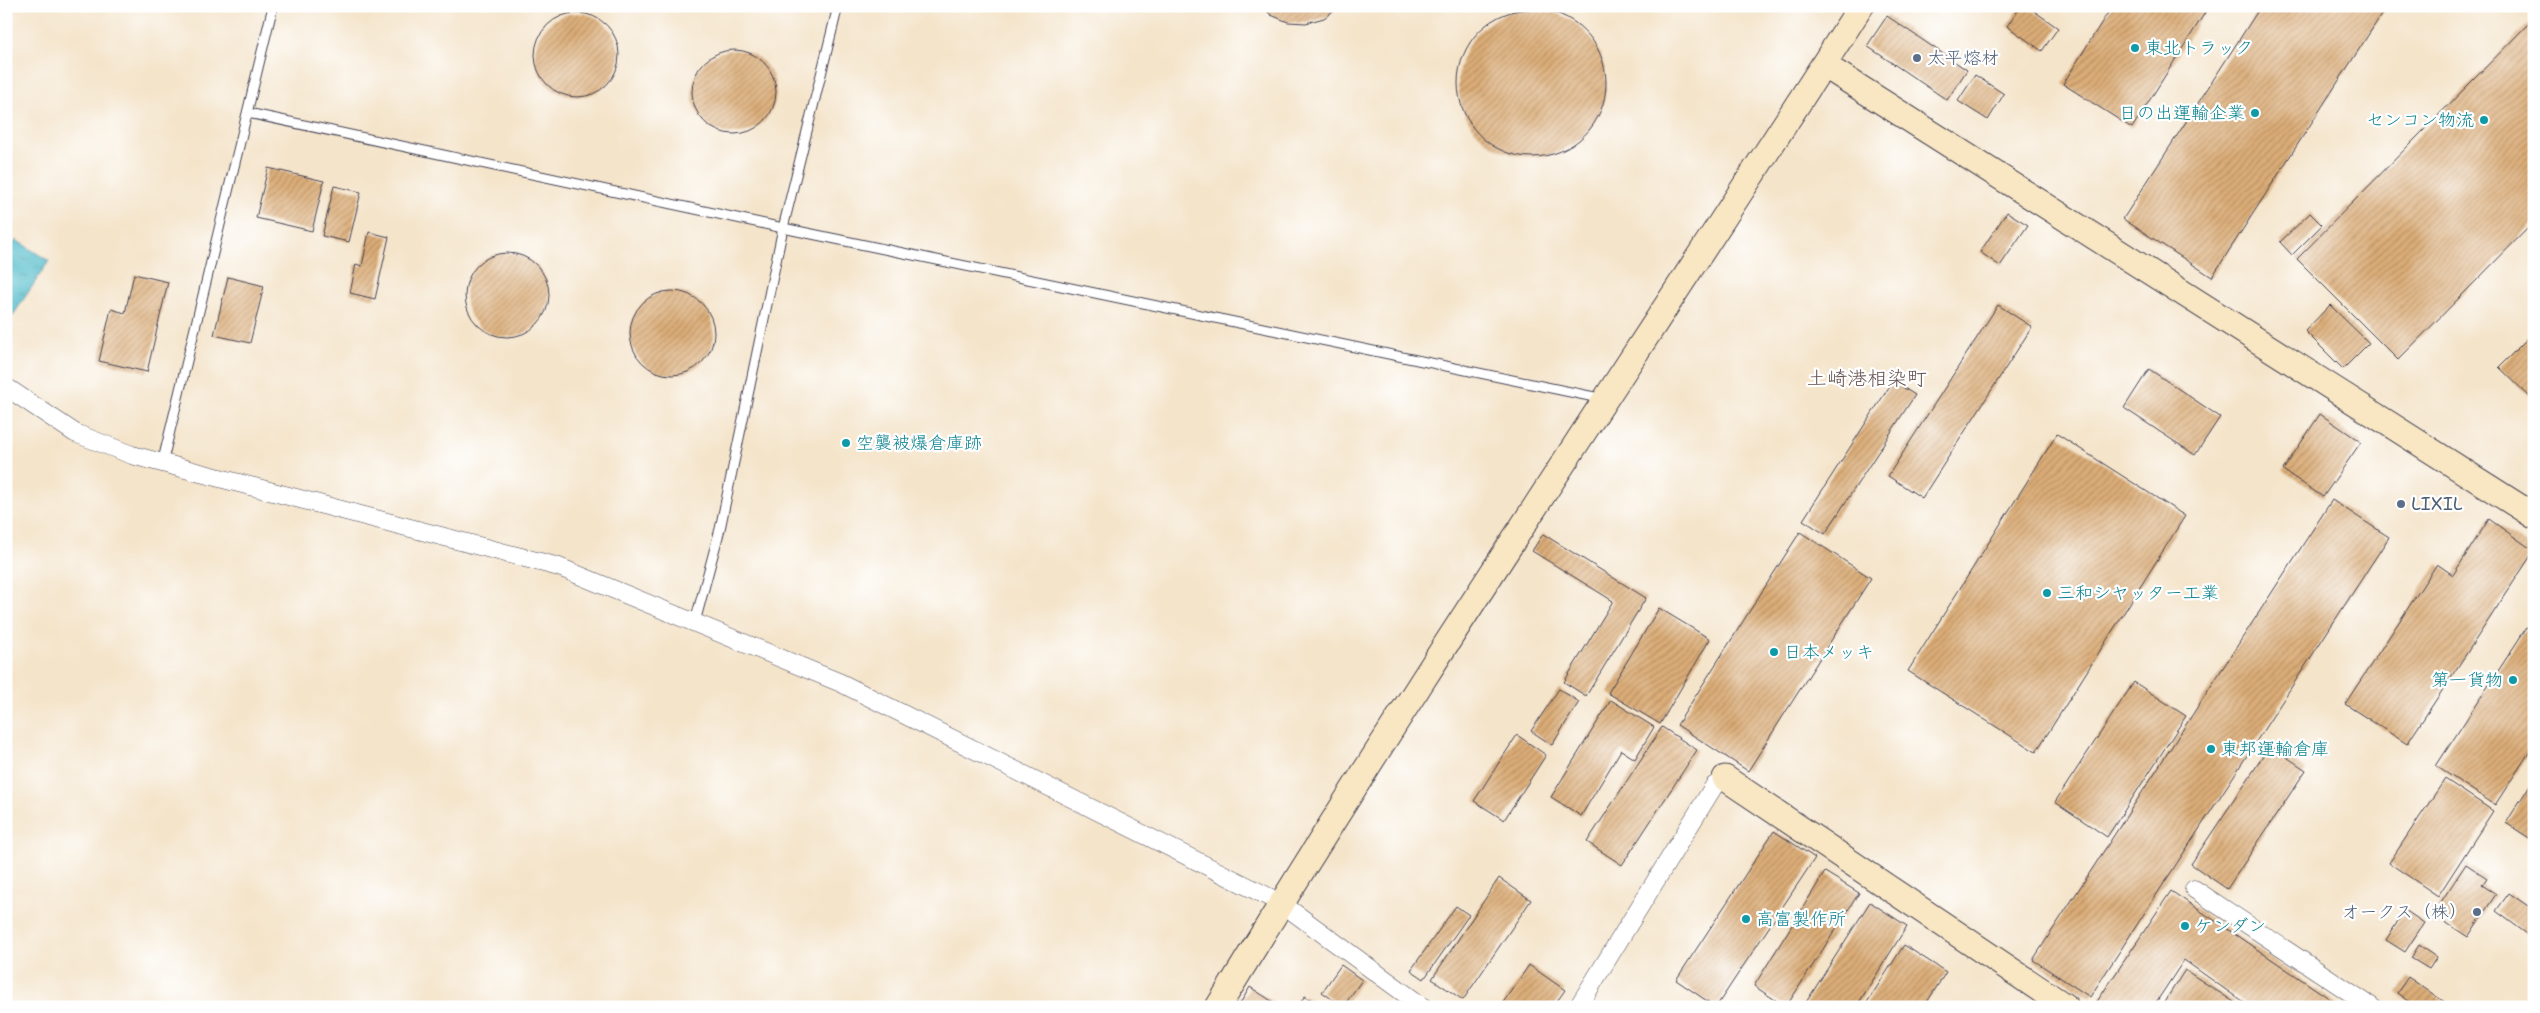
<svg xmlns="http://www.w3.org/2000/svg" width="2540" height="1013" font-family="'Shantell Sans','Klee One',sans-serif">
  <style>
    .water { fill: url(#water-ripples); stroke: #376e82 }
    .building { fill: url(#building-hatch) }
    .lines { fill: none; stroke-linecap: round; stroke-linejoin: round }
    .lane-casing { stroke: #423f50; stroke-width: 11 }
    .street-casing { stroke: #423f50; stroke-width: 19 }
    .secondary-casing { stroke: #423f50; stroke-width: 27 }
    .lane { stroke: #fff; stroke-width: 9 }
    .street { stroke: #fff; stroke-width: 18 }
    .secondary { stroke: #f9e7c3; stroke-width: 25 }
    .culture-dot { fill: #0f9aa8; stroke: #fff; stroke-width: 2 }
    .service-dot { fill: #5c6f8a; stroke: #fff; stroke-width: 2 }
    .labels { text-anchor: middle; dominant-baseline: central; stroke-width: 4.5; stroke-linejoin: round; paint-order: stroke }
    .culture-label { font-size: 18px; fill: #0d838f; stroke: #fff; text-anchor: start }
    .service-label { font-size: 18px; fill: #4e5e75; stroke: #fff; text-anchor: start }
    .quarter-label { font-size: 20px; fill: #635350; stroke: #fff }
  </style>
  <defs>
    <pattern id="water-ripples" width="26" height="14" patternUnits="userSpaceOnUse" patternTransform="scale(1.25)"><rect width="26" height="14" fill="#4cb9c8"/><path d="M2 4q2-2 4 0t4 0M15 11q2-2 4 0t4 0" fill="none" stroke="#3f96a4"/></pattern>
    <pattern id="building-hatch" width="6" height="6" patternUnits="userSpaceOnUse" patternTransform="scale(1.25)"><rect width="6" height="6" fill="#dcad77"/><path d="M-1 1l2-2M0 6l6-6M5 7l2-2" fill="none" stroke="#b28c63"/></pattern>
  </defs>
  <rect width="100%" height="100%" fill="#fff"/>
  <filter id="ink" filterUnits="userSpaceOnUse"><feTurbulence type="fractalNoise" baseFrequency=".02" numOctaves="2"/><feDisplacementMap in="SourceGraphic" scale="10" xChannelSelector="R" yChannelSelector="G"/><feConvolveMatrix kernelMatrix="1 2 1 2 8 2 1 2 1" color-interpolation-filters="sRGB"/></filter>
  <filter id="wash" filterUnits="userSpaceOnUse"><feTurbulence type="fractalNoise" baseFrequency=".0096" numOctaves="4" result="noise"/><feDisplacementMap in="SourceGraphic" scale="20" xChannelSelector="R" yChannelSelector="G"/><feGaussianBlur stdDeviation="1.12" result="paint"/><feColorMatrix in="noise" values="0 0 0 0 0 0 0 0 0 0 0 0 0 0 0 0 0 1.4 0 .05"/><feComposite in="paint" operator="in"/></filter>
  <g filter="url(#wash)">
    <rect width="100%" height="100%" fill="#f4e4ca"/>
    <path class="water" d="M16,240L49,261L6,326V255Z"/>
    <g id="blocks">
      <g class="building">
        <path d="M1262,6H1340L1324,18L1306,23L1288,22L1271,15Z"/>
        <path d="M2021,6H2027L2058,28L2042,51L2007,26Z"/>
        <path d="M2112,6H2199L2206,11L2132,128L2063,84Z"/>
        <path d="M2261,6H2387L2212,277L2123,219Z"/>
        <circle cx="1532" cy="83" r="74"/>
        <circle cx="577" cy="55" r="42"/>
        <path d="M1887,16L1967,70L1947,100L1867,46Z"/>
        <path d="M2534,18V222L2398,360L2297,259Z"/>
        <circle cx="734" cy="92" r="42"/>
        <path d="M1975,75L2004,94L1988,120L1958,101Z"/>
        <path d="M268,168L324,181L312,231L256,218Z"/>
        <path d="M334,186L361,192L349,242L322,236Z"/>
        <path d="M2007,212L2028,225L2000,266L1980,252Z"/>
        <path d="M2310,213L2322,225L2292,255L2280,242Z"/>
        <path d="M369,232L389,237L375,299L350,293L356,264L362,266Z"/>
        <circle cx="507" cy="295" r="42"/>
        <path d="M134,274L168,282L147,372L99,361L111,309L125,313Z"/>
        <path d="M228,277L264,286L250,343L214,335Z"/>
        <circle cx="672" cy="333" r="42"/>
        <path d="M1998,305L2032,327L1922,498L1888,476Z"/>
        <path d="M2330,305L2369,343L2343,369L2305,331Z"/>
        <path d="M2534,332V401L2499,367Z"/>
        <path d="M2149,369L2220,417L2195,455L2124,408Z"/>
        <path d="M1893,381L1915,395L1825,534L1803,520Z"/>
        <path d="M2320,414L2361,442L2323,497L2283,470Z"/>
        <path d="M2057,434L2185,516L2036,752L1908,671Z"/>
        <path d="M2332,500L2389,537L2090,997L2033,960Z"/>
        <path d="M2489,519L2534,551L2407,744L2345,704L2437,564L2453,575Z"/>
        <path d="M1800,532L1871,578L1748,771L1677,725Z"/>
        <path d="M1543,534L1646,598L1586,696L1564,682L1613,601L1532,551Z"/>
        <path d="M1659,608L1710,639L1660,724L1608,693Z"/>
        <path d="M2534,616V745L2495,805L2436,766Z"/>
        <path d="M2134,682L2186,716L2107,837L2055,802Z"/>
        <path d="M1559,689L1579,702L1552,745L1531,731Z"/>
        <path d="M1611,700L1654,727L1635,759L1621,750L1581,816L1551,797Z"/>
        <path d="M1662,727L1697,750L1622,865L1587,842Z"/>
        <path d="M1517,735L1546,755L1504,820L1474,801Z"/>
        <path d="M2270,746L2306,770L2227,889L2191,864Z"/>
        <path d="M2445,779L2493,811L2438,896L2389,863Z"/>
        <path d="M2530,785L2534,787V841L2506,823Z"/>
        <path d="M1774,831L1815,858L1716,1007L1676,980Z"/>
        <path d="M2466,864L2487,878L2482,885L2496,894L2468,937L2433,914Z"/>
        <path d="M1825,872L1859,893L1786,1007L1754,986Z"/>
        <path d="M1499,878L1531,900L1463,1000L1432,979Z"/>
        <path d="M2171,891L2342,1007H2250L2184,960L2153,1007L2094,1006Z"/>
        <path d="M2509,893L2534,910V925L2527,934L2496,911Z"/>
        <path d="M1870,902L1907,926L1856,1007H1803Z"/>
        <path d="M1456,906L1469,915L1424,979L1411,970Z"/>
        <path d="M2405,910L2424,923L2405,952L2386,940Z"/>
        <path d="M1904,945L1946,972L1924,1007H1864Z"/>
        <path d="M2419,945L2437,957L2429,969L2411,958Z"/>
        <path d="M1341,965L1362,980L1343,1007L1322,992Z"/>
        <path d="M1529,965L1565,990L1553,1007H1500Z"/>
        <path d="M2185,970L2234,1002L2231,1007H2161Z"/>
        <path d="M2408,977L2446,1003L2444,1007H2416L2397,993Z"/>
        <path d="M1250,987L1281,1007H1238Z"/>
        <path d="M1305,996L1321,1007H1297Z"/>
      </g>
    </g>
  </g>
  <g filter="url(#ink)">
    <use href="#blocks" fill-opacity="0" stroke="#423f50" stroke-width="1"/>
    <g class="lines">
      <g class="lane-casing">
        <g id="lane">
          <path d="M248,113L783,228L1604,399"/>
          <path d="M162,464L273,6"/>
          <path d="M695,622L720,529L783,228L838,6"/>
        </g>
      </g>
      <g class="street-casing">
        <g id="street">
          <path d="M6,387L75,433L132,455L559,567L841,683L1281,903L1423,1007"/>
          <path d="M2194,889L2372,1007"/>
          <path d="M1578,1007L1714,786L1725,778"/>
        </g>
      </g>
      <g class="secondary-casing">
        <g id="secondary">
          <path d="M1824,65L2534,516"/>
          <path d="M1725,778L2066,1007"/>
          <path d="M1218,1007C1424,668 1647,340 1861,6"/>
        </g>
      </g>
      <use href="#lane" class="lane"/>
      <use href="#street" class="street"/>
      <use href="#secondary" class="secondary"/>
    </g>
  </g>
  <g class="culture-dot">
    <circle cx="2135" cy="48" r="5"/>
    <circle cx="2255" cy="113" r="5"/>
    <circle cx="2484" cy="120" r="5"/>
    <circle cx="846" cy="443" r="5"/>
    <circle cx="2047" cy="593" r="5"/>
    <circle cx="1774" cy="652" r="5"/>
    <circle cx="2513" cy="680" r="5"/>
    <circle cx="2211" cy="749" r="5"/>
    <circle cx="1746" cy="919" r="5"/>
    <circle cx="2185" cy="926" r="5"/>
  </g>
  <g class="service-dot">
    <circle cx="1917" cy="58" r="5"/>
    <circle cx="2401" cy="504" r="5"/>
    <circle cx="2477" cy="912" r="5"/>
  </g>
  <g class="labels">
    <g class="culture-label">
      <text x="2145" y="48">東北トラック</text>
      <text x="2245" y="113" text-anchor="end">日の出運輸企業</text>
      <text x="2474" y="120" text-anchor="end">センコン物流</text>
      <text x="856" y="443">空襲被爆倉庫跡</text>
      <text x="2057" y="593">三和シヤッター工業</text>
      <text x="1784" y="652">日本メッキ</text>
      <text x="2503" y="680" text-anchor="end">第一貨物</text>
      <text x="2221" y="749">東邦運輸倉庫</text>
      <text x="1756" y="919">高富製作所</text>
      <text x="2195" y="926">ケンダン</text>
    </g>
    <g class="service-label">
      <text x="1927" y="58">太平熔材</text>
      <text x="2411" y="504">LIXIL</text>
      <text x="2467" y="912" text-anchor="end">オークス（株）</text>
    </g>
    <g class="quarter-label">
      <text x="1867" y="378">土崎港相染町</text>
    </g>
  </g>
  <rect width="2540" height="1013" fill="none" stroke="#fff" stroke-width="25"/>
</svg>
